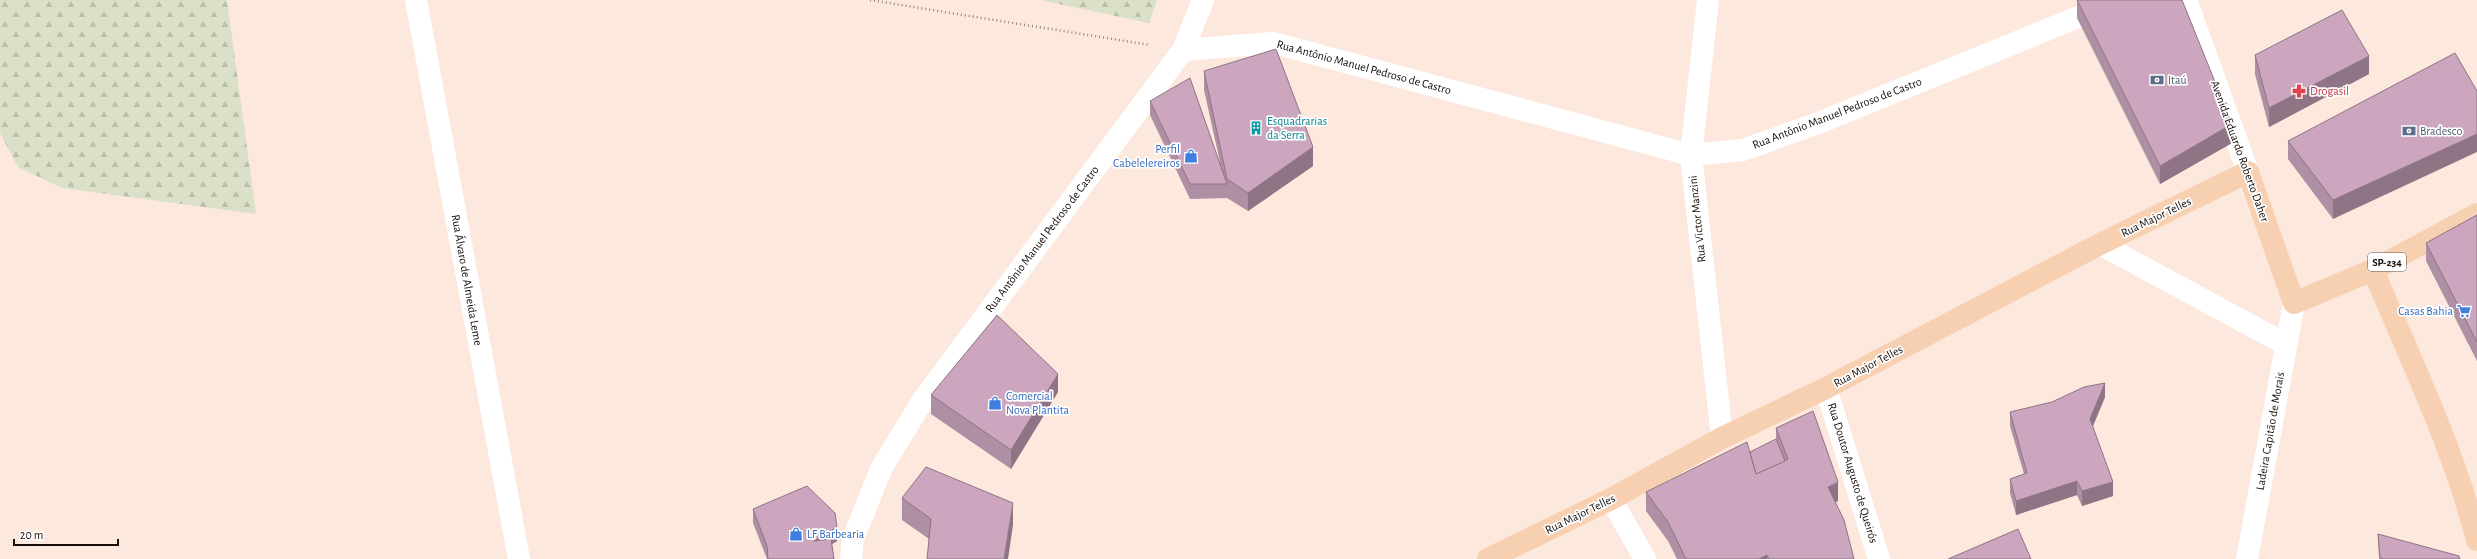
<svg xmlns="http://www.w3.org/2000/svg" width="2477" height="559" font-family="'Alegreya Sans',sans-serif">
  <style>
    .forest { fill: url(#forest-firs) }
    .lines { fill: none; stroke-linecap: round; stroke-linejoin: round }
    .path { stroke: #91837b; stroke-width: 2.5; stroke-dasharray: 1 3; stroke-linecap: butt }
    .street { stroke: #fff; stroke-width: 22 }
    .secondary { stroke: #fff; stroke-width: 22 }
    .primary { stroke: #f7d0b2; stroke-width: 22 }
    .wall { fill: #af8fa3 }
    .shaded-wall { fill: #8e7485 }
    .building { fill: #cba6be; stroke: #8e7485 }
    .labels { text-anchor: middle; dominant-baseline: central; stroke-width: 3.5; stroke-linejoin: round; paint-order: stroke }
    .shield { fill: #fff; stroke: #5a5653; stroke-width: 1 }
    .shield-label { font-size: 11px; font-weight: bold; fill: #140d09 }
    .street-label { font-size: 12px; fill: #140d09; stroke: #fff }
    .service-label { font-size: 12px; fill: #4e5e75; stroke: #fff; text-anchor: start }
    .health-label { font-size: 12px; fill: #be3a42; stroke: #fff; text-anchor: start }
    .culture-label { font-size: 12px; fill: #0d838f; stroke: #fff; text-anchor: start }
    .shop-label { font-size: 12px; fill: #366cbe; stroke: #fff; text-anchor: end }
  </style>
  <defs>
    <pattern id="forest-firs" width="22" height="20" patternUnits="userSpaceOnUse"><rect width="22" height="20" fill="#dbe1c8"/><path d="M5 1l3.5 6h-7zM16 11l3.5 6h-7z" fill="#bbc0aa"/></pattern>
  </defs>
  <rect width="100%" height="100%" fill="#fde8dd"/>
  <g class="forest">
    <path d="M0,0H227L256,214L62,188L18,167L0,133Z"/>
    <path d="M1040,0H1157L1149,23Z"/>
  </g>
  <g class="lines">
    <path class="path" d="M870,0L1150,45"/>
    <g class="street">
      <path d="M416,0L519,559"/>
      <path d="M1708,0L1691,155L1722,438"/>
      <path d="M1183,50L1274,43L1691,155L1743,150L1821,122L2120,0"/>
      <path d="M2100,244L2285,344"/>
      <path d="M1826,388L1879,559"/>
      <path d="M1611,499L1645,559"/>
      <path d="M2247,559L2294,303"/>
    </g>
    <g class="secondary">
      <path d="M2186,0L2248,172"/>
      <path d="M851,559L853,539L881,469L923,400L1183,50L1203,0"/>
    </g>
    <g class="primary">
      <path d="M2373,270C2411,361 2452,444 2477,540"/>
      <path d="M1488,559L1611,499L1722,438L1826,388L2100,244L2248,172L2294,303L2373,270L2477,214"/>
    </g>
  </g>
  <g class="wall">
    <path d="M2077,0H2182L2232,143L2160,184L2077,18Z"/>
    <path d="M2255,55L2369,74L2269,127L2255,74Z"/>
    <path d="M1204,71L1313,166L1248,211L1227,198L1190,199L1150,115V101L1220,162L1204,90Z"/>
    <path d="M2477,91L2333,219L2288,159V141Z"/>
    <path d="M2477,215V361L2426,261V243Z"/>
    <path d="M1058,392L1011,469L931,414V395Z"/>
    <path d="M2105,397L2093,426L2113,496L2082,506L2077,495L2016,515L2010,493V479L2024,474L2010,426V412Z"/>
    <path d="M1776,428L1838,501L1835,502L1854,559H1677L1668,541L1646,511V492L1750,452L1776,439Z"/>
    <path d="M902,498L1013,525L929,539L902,520Z"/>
    <path d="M753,509L837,541L832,544L834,559H767L753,523Z"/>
    <path d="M2378,534L2460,559H2379Z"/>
  </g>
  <g class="shaded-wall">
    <path d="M2369,56V74L2269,127V108Z"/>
    <path d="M2232,124V143L2160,184V166Z"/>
    <path d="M2477,134V152L2333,219V200Z"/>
    <path d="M1313,147V166L1248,211V193Z"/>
    <path d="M1058,374V392L1011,469V450Z"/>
    <path d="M2105,383V397L2090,433V419Z"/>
    <path d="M2077,481V495L2016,515V501Z"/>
    <path d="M1838,482V501L1828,505V487Z"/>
    <path d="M2113,482V496L2082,506V491Z"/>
    <path d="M1013,503V525L1008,559H1004Z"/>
    <path d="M837,527V541L814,555V541Z"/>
    <path d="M1767,555V559H1759Z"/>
  </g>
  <g class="building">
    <path d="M2077,0H2182L2232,124L2160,166Z"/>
    <path d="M2342,10L2369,56L2269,108L2255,55Z"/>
    <path d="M1276,49L1313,147L1248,193L1227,179L1204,71Z"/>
    <path d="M2455,53L2477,91V134L2333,200L2288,141Z"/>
    <path d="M1190,78L1227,184H1190L1150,101Z"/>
    <path d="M2477,215V342L2426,243Z"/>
    <path d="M997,315L1058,374L1011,450L931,395Z"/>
    <path d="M2105,383L2090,419L2113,482L2082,491L2077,481L2016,501L2010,479L2027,473L2010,412L2052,402L2084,387Z"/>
    <path d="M1813,411L1838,482L1828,487L1844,520L1854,559H1769L1767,555L1759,559H1686L1668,522L1646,492L1747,442L1756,474L1788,459L1776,428Z"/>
    <path d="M1776,439L1785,461L1756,474L1750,452Z"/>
    <path d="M926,467L1013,503L1004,559H927L931,519L902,498Z"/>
    <path d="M807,486L835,513L837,527L814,541L831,539L834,559H768L767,546L753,509Z"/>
    <path d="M2018,529L2031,559H1948Z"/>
    <path d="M2378,534L2459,556L2460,559H2384L2380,558Z"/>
  </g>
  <defs>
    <g id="bank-bare" transform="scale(1.08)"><path d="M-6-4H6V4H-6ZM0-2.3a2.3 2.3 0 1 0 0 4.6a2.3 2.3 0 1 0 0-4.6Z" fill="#5c6f8a" stroke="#fff" stroke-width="2.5" paint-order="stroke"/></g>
    <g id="pharmacy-bare" transform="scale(1.08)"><path d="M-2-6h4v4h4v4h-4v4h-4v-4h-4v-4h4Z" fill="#e0444e" stroke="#fff" stroke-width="2.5" paint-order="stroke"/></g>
    <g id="building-bare" transform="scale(1.08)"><path d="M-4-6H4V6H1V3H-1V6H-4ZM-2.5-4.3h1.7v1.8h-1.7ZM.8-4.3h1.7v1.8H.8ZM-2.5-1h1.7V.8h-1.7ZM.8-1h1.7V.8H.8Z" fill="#0f9aa8" stroke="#fff" stroke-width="2.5" paint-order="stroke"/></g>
    <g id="shop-bare" transform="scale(1.08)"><path d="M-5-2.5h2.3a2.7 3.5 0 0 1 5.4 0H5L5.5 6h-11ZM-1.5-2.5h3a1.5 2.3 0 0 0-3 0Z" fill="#3f7fe0" stroke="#fff" stroke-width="2.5" paint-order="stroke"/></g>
    <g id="supermarket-bare" transform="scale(1.08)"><path d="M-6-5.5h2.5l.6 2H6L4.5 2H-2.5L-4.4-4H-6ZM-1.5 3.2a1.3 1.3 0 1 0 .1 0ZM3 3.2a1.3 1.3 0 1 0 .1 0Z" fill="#3f7fe0" stroke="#fff" stroke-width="2.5" paint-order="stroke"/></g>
  </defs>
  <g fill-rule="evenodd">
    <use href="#bank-bare" x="2157" y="80"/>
    <use href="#pharmacy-bare" x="2299" y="91"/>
    <use href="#building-bare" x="1256" y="128"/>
    <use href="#bank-bare" x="2409" y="131"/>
    <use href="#shop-bare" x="1191" y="156"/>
    <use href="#supermarket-bare" x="2464" y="311"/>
    <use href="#shop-bare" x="995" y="403"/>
    <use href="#shop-bare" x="796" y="534"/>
  </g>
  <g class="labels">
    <rect class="shield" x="2368" y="253" width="38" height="18" rx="3"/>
    <g class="shield-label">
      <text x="2387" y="262">SP-234</text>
    </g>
    <g class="street-label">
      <text transform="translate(1364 67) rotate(15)">Rua Antônio Manuel Pedroso de Castro</text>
      <text transform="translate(1837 113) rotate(-21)">Rua Antônio Manuel Pedroso de Castro</text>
      <text transform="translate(2240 151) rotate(70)">Avenida Eduardo Roberto Daher</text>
      <text transform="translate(2156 217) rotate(-26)">Rua Major Telles</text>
      <text transform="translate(1697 219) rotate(-96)">Rua Victor Manzini</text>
      <text transform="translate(1042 239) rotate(-53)">Rua Antônio Manuel Pedroso de Castro</text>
      <text transform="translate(467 280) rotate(80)">Rua Álvaro de Almeida Leme</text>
      <text transform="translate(1868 366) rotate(-28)">Rua Major Telles</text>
      <text transform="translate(2270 431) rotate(-80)">Ladeira Capitão de Morais</text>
      <text transform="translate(1853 473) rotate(73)">Rua Doutor Augusto de Queirós</text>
      <text transform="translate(1580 514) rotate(-26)">Rua Major Telles</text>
    </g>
    <g class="service-label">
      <text x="2168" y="80">Itaú</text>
      <text x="2420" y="131">Bradesco</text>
    </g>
    <g class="health-label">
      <text x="2310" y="91">Drogasil</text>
    </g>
    <g class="culture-label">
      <text x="1267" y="121">Esquadrarias<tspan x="1267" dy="14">da Serra</tspan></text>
    </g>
    <g class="shop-label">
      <text x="1180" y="149">Perfil<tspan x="1180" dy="14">Cabelelereiros</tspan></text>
      <text x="2453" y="311">Casas Bahia</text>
      <text x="1006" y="396" text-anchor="start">Comercial<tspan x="1006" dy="14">Nova Plantita</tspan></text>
      <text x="807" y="534" text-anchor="start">LF Barbearia</text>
    </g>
  </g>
  <path d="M14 539v6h104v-6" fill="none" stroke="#140d09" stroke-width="2"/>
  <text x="20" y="539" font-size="12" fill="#140d09" stroke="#ffffff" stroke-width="3" paint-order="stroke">20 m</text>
</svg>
